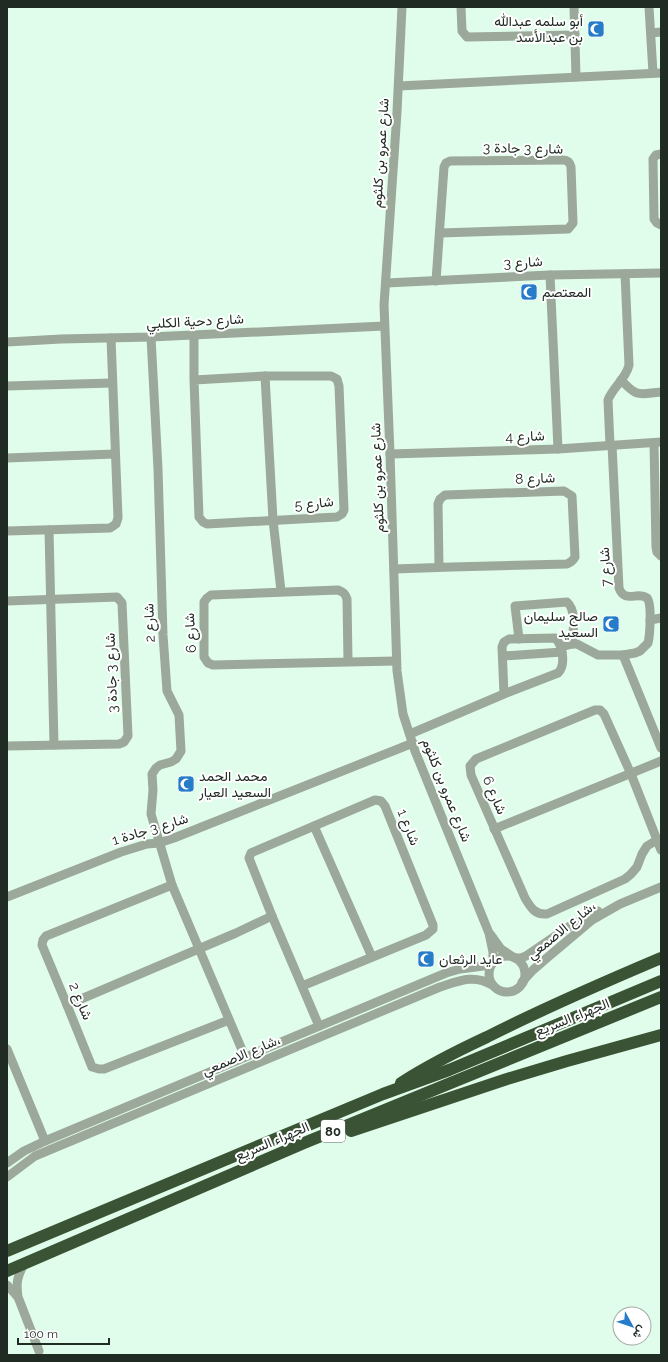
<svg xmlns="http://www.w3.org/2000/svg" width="668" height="1362" font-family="Raleway,Vazirmatn,sans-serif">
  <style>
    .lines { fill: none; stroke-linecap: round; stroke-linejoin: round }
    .minor { stroke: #9ca899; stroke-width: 9 }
    .highway { stroke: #3a5334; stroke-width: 12 }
    .labels { text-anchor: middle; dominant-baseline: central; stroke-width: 4; stroke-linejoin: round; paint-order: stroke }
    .shield { fill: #fff; stroke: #636b66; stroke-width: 1 }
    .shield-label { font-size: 13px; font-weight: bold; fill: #202b24 }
    .poi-label { font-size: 14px; fill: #202b24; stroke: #fff; text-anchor: start }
    .street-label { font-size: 14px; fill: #202b24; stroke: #fff }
  </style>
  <rect width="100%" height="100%" fill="#dffdea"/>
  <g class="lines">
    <g class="minor">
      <path d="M402,7L397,112L384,305L390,454L397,671L403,714L415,751L489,933L493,952V963"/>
      <path d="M461,7L462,31L467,37L575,35"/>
      <path d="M574,7L576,77"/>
      <path d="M649,7L653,73"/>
      <path d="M651,33L661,32"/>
      <path d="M399,86L661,73"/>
      <path d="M661,154L656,155L653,159L654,219L657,223L661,225"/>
      <path d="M550,275L558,449"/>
      <path d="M436,281L444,167L446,163L450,161L563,160C567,160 570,162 571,167L573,223L568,229L440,233"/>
      <path d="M386,283L550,275L661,273"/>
      <path d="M194,335V380L199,517L203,522L207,524L337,517L342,514L344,510L339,386L337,379L331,376H265L194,380"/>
      <path d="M151,337L158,469L163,635L167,691L179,715L181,751L176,759L171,762L160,765L156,768L152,774L153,790L151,814L172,885L245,1057"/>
      <path d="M7,342L61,339L151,337L384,326"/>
      <path d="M265,376L273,520L281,591"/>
      <path d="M621,380C638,398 638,394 661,392"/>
      <path d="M7,386L112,383"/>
      <path d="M654,443L656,547L657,552L661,556"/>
      <path d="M610,445L608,400C613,387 626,379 629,365L625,274"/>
      <path d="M390,454L558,449L661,442"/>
      <path d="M7,458L115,454"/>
      <path d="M49,530L54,745"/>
      <path d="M7,531L110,528L116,524L118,518L111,338"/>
      <path d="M394,569L452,567L567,564C571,562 573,561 575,557L572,496L564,491L445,495L440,499L438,504L439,567"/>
      <path d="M7,601L117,597L122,603L128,736L124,742L119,744L7,746"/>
      <path d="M650,620L661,618"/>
      <path d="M519,639L515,606L567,602C577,611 573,631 572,644"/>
      <path d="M561,647L572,644H577L598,655H623L635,653L640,651L648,643C650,635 652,603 647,598C637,591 625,604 619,588L612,445"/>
      <path d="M623,655L661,748"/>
      <path d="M503,656L562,652"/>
      <path d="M348,661L347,599C345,593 343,592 338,590L211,595L207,598L204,602V657L208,663L213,665L396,661"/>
      <path d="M410,734L504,694L558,673C566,665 563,645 555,638L509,639L504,642L502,647L504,694"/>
      <path d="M314,826L372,957"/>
      <path d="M494,829L661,761"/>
      <path d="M657,840L647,846L642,854L637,867L631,874L625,879L547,914C535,915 531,908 525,898L471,775L470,766L476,759L595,710H600L604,714L631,774L661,850"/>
      <path d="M172,885L46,936L43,940L42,945L67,1005L92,1067L99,1069H104L229,1020"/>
      <path d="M7,897L121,852L147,844L159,843L174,838L413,743"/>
      <path d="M491,935L501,949L513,957"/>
      <circle cx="507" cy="974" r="18"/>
      <path d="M515,958H521L526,956L570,926L598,911"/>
      <path d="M522,982L533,970L548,957L592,920L620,904L661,887"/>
      <path d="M302,986L426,935L433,929V925L385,806L381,801L375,800L251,853L249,858L272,916L319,1026"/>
      <path d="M67,1005L236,933L272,916"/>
      <path d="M7,1049L45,1141"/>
      <path d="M7,1163L24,1151L45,1141L446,973L460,969L491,965"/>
      <path d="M7,1177L35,1156L440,987C459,981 474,974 492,985"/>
      <path d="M24,1264C17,1277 16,1283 18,1297L39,1351"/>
      <path d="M7,1285L17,1296"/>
    </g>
    <g class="highway">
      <path d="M401,1083C429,1065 457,1051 487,1037C544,1008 602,983 661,958"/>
      <path d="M351,1131L507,1079L567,1061L661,1035"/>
      <path d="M7,1251L383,1094L449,1070L661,981"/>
      <path d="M7,1271L304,1143L661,997"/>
    </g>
  </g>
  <defs>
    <g id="mosque-square" transform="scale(0.9)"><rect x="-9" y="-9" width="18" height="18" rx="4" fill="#277cca" stroke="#fff"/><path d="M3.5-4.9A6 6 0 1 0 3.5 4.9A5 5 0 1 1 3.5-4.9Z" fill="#fff"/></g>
  </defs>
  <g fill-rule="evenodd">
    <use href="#mosque-square" x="596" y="29"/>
    <use href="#mosque-square" x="529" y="292"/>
    <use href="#mosque-square" x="611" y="624"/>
    <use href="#mosque-square" x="186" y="784"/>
    <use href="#mosque-square" x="426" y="959"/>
  </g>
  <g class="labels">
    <rect class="shield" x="321" y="1120" width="24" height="22" rx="3"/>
    <g class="shield-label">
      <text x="333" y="1131">80</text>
    </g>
    <g class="poi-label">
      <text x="583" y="21" text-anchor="end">أبو سلمه عبدالله<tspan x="583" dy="16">بن عبدالأسد</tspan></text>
      <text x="542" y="292">المعتصم</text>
      <text x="598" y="616" text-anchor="end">صالح سليمان<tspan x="598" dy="16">السعيد</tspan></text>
      <text x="199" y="776">محمد الحمد<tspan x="199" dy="16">السعيد العيار</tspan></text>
      <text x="439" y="959">عايد الرثعان</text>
    </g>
    <g class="street-label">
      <text transform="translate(523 148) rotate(1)">شارع 3 جادة 3</text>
      <text transform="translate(380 153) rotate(-86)">شارع عمرو بن كلثوم</text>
      <text transform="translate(523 262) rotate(-3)">شارع 3</text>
      <text transform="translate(195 321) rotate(-3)">شارع دحية الكلبي</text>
      <text transform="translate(525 436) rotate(-2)">شارع 4</text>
      <text transform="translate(377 478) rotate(-92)">شارع عمرو بن كلثوم</text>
      <text transform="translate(535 478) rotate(-2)">شارع 8</text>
      <text transform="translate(314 503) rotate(-6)">شارع 5</text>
      <text transform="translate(605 567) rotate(-94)">شارع 7</text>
      <text transform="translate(149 623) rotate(-92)">شارع 2</text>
      <text transform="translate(190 633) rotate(-93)">شارع 6</text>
      <text transform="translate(111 673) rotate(-92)">شارع 3 جادة 3</text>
      <text transform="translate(447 790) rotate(68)">شارع عمرو بن كلثوم</text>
      <text transform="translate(495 795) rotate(67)">شارع 6</text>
      <text transform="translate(409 827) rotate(68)">شارع 1</text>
      <text transform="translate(150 829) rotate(-17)">شارع 3 جادة 1</text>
      <text transform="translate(561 930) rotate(-39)">شارع الاصمعي،</text>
      <text transform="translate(81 1001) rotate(67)">شارع 2</text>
      <text transform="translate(572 1017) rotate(-22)">الجهراء السريع</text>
      <text transform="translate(241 1055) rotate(-23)">شارع الاصمعي،</text>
      <text transform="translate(272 1141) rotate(-23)">الجهراء السريع</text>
    </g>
  </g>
  <rect width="668" height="1362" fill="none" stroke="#202b24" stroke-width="16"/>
  <g transform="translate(632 1326) rotate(130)"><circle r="19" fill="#ffffff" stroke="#a6aaa7"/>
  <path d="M0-3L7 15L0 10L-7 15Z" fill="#277cca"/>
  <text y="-6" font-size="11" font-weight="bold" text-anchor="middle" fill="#202b24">ش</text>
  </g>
  <path d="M18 1338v6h91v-6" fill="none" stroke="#202b24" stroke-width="2"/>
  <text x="24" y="1338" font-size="12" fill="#202b24" stroke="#ffffff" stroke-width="3" paint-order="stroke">100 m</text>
</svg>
